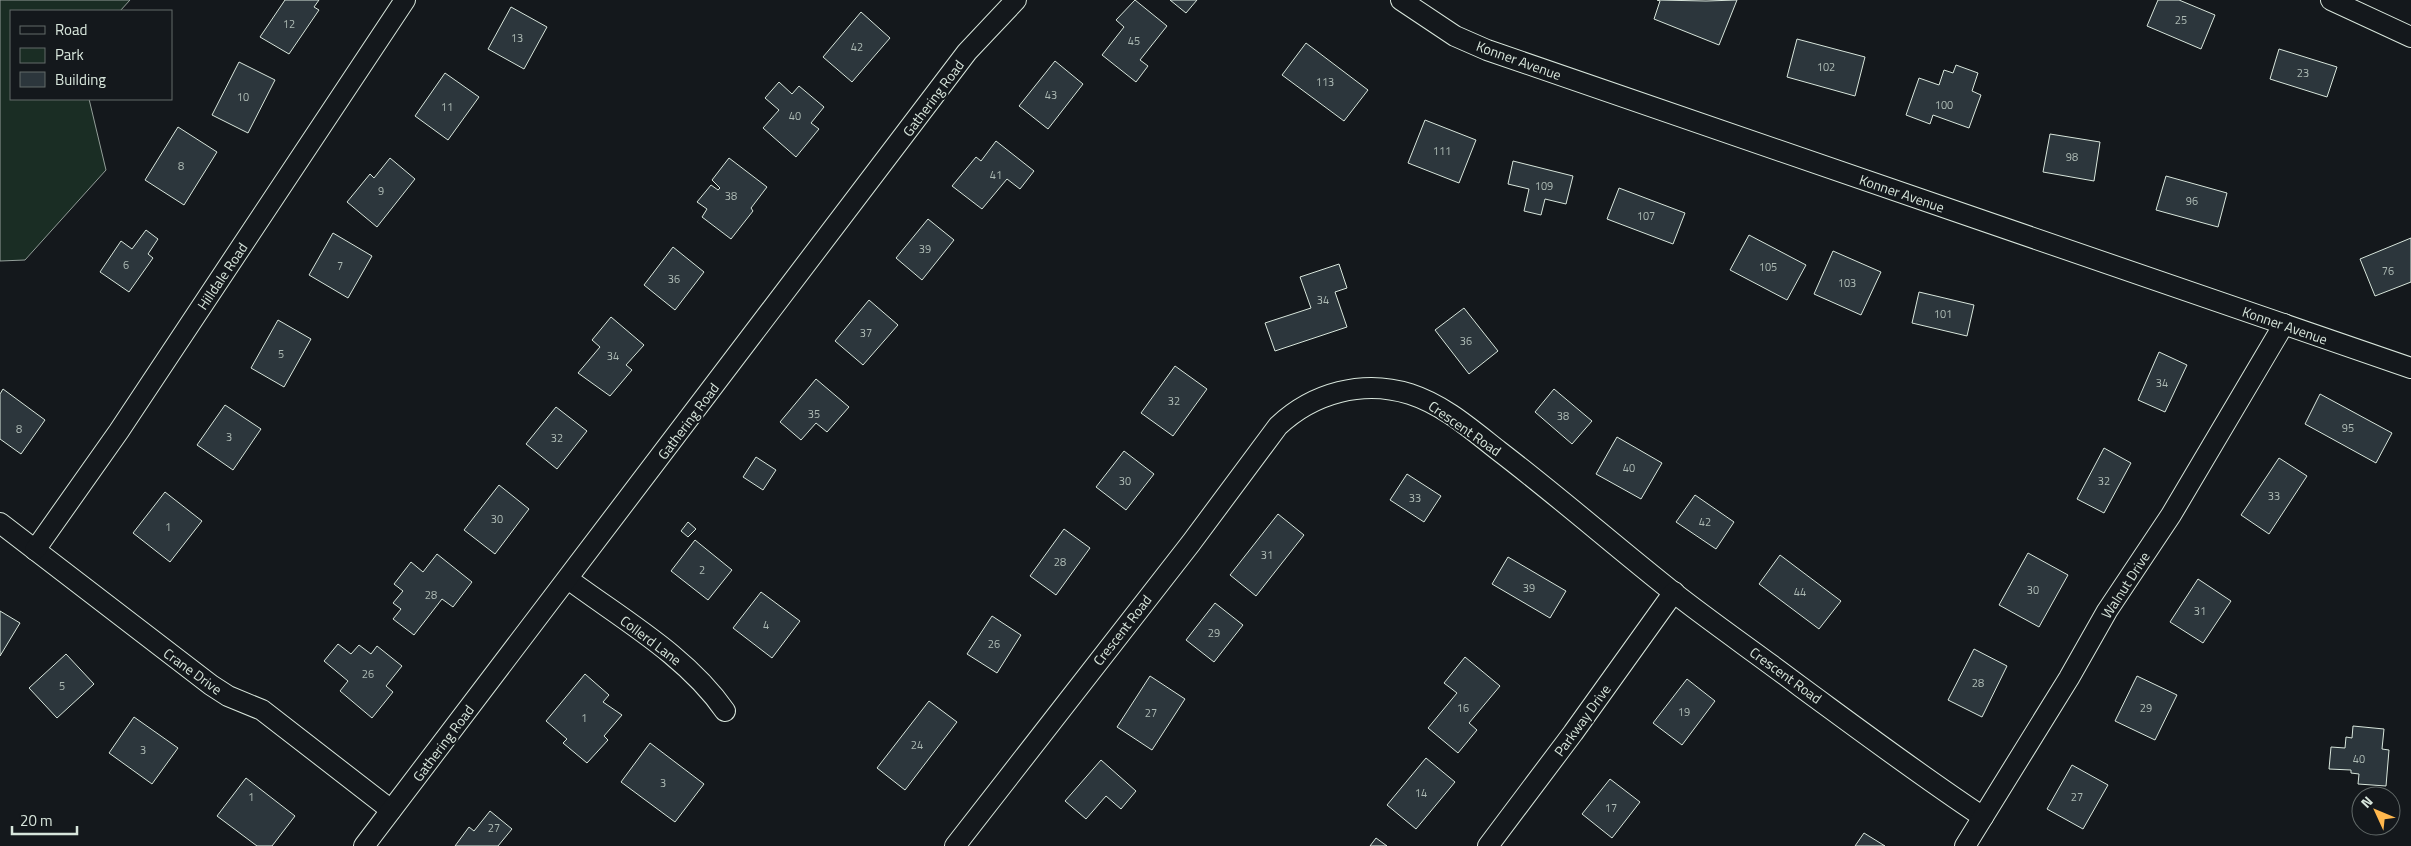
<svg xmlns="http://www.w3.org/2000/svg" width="2411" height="846" font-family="'Titillium Web',sans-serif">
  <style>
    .green { fill: #1a2d24; stroke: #939e99 }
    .building { fill: #2c363c; stroke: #d8e6dc }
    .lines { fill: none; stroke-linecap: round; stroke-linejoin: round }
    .street-casing { stroke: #d8e6dc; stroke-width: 22 }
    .street { stroke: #14181c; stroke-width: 20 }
    .labels { text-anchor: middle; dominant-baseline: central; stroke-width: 4; stroke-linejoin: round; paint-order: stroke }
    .number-label { font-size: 11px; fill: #adbab4 }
    .street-label { font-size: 14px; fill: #d8e6dc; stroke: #14181c }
  </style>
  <rect width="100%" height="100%" fill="#14181c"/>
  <path class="green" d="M0,0H130L120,11H11V99H89L106,170L25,260L0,261Z"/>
  <g class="building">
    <path d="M285,0H319L314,7L319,10L289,54L260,37Z"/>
    <path d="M1135,0L1167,26L1140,60L1148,66L1136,82L1102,55L1124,27L1116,20Z"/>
    <path d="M1170,0H1197L1186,13Z"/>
    <path d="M1657,0L1706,1L1737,0L1719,45L1654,19L1660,1Z"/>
    <path d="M2158,0H2179L2215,15L2201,49L2147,26Z"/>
    <path d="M511,7L547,27L524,69L488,49Z"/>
    <path d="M861,12L890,38L852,82L823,57Z"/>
    <path d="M1797,39L1865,57L1855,96L1787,77Z"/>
    <path d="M1306,43L1368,90L1344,121L1282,75Z"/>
    <path d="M2279,49L2337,67L2327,97L2270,79Z"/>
    <path d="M1055,61L1083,84L1048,129L1019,106Z"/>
    <path d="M239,62L275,80L248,133L212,115Z"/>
    <path d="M1956,65L1978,73L1972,91L1981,95L1969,128L1933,115L1930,124L1906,115L1919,78L1939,85L1944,70L1953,73Z"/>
    <path d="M445,73L479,97L448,140L415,116Z"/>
    <path d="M779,82L792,94L799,86L824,107L811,123L819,129L796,157L763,128L779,110L765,98Z"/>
    <path d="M1425,120L1476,140L1459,183L1408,163Z"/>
    <path d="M178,127L217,152L184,205L145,180Z"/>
    <path d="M2050,134L2100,142L2094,181L2043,172Z"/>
    <path d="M996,141L1034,171L1020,189L1007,179L982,209L952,186L976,157L981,161Z"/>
    <path d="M390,158L415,179L377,227L347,202L370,174L374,178Z"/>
    <path d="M729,158L767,187L751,208L753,211L731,239L702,217L707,209L697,202L711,185L718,190L720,188L712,180Z"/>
    <path d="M1513,161L1573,176L1566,204L1545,199L1541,215L1524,211L1529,189L1508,184Z"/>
    <path d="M2166,176L2227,193L2218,227L2156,210Z"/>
    <path d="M1619,188L1685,213L1673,244L1607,219Z"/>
    <path d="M928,219L954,240L922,280L896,258Z"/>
    <path d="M146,230L158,239L148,254L153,258L129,292L100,272L121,241L132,249Z"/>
    <path d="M333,233L372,256L348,298L309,275Z"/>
    <path d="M1749,235L1806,265L1787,300L1730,270Z"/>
    <path d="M2411,238V282L2375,296L2360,259Z"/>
    <path d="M673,247L704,272L675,310L644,285Z"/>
    <path d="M1833,251L1881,272L1861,315L1814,294Z"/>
    <path d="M1339,264L1347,288L1335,292L1347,327L1275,351L1265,323L1311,308L1300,277Z"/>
    <path d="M1919,292L1974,305L1967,336L1912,323Z"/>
    <path d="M869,300L898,325L863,365L835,341Z"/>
    <path d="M1464,308L1498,351L1469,374L1435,330Z"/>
    <path d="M611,317L644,345L626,365L632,370L610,396L578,373L600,347L592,340Z"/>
    <path d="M278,320L311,339L284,387L251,368Z"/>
    <path d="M2159,352L2187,365L2165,412L2138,400Z"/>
    <path d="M1175,366L1207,389L1173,436L1141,413Z"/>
    <path d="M816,379L849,407L827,432L816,423L801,440L780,422Z"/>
    <path d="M3,389L45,420L21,454L0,439V394Z"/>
    <path d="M1554,389L1592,421L1572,444L1535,412Z"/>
    <path d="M2320,394L2392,433L2376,463L2305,424Z"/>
    <path d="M225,405L261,429L233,470L197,445Z"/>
    <path d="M556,407L587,431L557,469L526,444Z"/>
    <path d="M1617,437L1662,463L1641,499L1596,474Z"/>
    <path d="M2104,448L2131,463L2104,513L2077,499Z"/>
    <path d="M1124,451L1154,474L1126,510L1096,487Z"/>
    <path d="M756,457L776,470L763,490L743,477Z"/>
    <path d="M2279,458L2307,476L2269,534L2241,515Z"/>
    <path d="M1407,474L1441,496L1424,522L1390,500Z"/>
    <path d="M499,485L529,509L495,554L464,530Z"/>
    <path d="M165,492L202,521L170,562L133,533Z"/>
    <path d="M1695,495L1734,522L1716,549L1676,522Z"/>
    <path d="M1278,514L1304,535L1256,596L1230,575Z"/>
    <path d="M688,522L696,529L688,537L681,531Z"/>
    <path d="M1064,529L1090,548L1056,595L1030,576Z"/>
    <path d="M695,540L732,570L708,600L671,571Z"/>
    <path d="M2028,553L2068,575L2039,627L1999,605Z"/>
    <path d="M437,554L472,582L453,607L442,599L414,635L393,619L401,609L393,603L403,591L394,584L411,562L423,572Z"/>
    <path d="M1780,555L1841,601L1819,629L1759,584Z"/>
    <path d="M1508,557L1566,591L1550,618L1492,584Z"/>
    <path d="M2198,579L2231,601L2203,643L2170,622Z"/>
    <path d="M761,592L800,621L772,658L733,628Z"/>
    <path d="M1215,603L1243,625L1214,662L1186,640Z"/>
    <path d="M0,611L20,623L0,656Z"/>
    <path d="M992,616L1021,635L997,673L967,654Z"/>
    <path d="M338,644L351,654L359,645L371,654L377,646L402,666L386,686L393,692L372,718L340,691L348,681L324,661Z"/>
    <path d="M1974,649L2007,666L1982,717L1948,700Z"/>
    <path d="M66,654L94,684L57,718L29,688Z"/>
    <path d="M1465,657L1500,686L1469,723L1477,730L1458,753L1428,728L1457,693L1444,683Z"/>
    <path d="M585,674L609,695L603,702L622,715L604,736L608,740L587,763L563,743L567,739L546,721Z"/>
    <path d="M1150,676L1185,699L1152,750L1117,727Z"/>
    <path d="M2137,676L2177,695L2155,740L2115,721Z"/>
    <path d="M1687,679L1715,701L1682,745L1653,723Z"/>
    <path d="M929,701L957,722L905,790L877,768Z"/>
    <path d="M134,717L178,748L152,784L109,753Z"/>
    <path d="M2353,726L2384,729L2382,749L2389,750L2386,786L2358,784L2359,774L2351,773V770L2329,769L2331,747L2345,748L2346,737L2352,738Z"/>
    <path d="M650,743L704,784L675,822L621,782Z"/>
    <path d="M1426,758L1455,782L1416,829L1387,805Z"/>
    <path d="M1101,760L1136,791L1121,809L1106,796L1086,819L1065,801Z"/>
    <path d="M2072,765L2108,785L2083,829L2047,809Z"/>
    <path d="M246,778L295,816L272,846H257L217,816Z"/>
    <path d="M1610,779L1640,802L1612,838L1582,814Z"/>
    <path d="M490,811L512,829L498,846H455L469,827L474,831Z"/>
    <path d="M1864,833L1885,846H1855Z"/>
    <path d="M1376,838L1387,846H1370Z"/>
  </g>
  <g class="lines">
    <g class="street-casing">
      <g id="street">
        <path d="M1401,0L1455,36L1487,50L2411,368"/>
        <path d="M2331,0L2411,37"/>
        <path d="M0,523L211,685L228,696L262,710L391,810"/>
        <path d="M35,550L119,431L405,0"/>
        <path d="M568,579C622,619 687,656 725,711"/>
        <path d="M364,846L967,52L1016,0"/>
        <path d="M955,846L1191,543L1278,426C1313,393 1363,379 1410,394C1444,405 1471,429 1499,451C1559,497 1615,546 1673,592C1715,625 1759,655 1801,687C1861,731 1921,776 1983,817"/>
        <path d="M1488,846L1573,733L1674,592"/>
        <path d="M1965,846L2069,678L2107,611L2171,515L2284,324"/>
      </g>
    </g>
    <use href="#street" class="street"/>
  </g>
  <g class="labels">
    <g class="number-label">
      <text x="2181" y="20">25</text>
      <text x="289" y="24">12</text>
      <text x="517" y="38">13</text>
      <text x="1134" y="41">45</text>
      <text x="857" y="47">42</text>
      <text x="1826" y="67">102</text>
      <text x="2303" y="73">23</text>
      <text x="1325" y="82">113</text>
      <text x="1051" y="95">43</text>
      <text x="243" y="97">10</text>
      <text x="1944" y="105">100</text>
      <text x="447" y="107">11</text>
      <text x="795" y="116">40</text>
      <text x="1442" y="151">111</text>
      <text x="2072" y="157">98</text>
      <text x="181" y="166">8</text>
      <text x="996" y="175">41</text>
      <text x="1544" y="186">109</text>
      <text x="381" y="191">9</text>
      <text x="731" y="196">38</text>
      <text x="2192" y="201">96</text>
      <text x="1646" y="216">107</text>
      <text x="925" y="249">39</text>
      <text x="126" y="265">6</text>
      <text x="340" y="266">7</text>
      <text x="1768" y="267">105</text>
      <text x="2388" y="271">76</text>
      <text x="674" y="279">36</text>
      <text x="1847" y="283">103</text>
      <text x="1323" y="300">34</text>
      <text x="1943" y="314">101</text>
      <text x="866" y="333">37</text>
      <text x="1466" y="341">36</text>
      <text x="281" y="354">5</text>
      <text x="613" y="356">34</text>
      <text x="2162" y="383">34</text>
      <text x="1174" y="401">32</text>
      <text x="814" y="414">35</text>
      <text x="1563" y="416">38</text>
      <text x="2348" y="428">95</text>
      <text x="19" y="429">8</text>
      <text x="229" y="437">3</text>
      <text x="557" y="438">32</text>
      <text x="1629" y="468">40</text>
      <text x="1125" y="481">30</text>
      <text x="2104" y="481">32</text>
      <text x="2274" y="496">33</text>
      <text x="1415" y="498">33</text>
      <text x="497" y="519">30</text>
      <text x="1705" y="522">42</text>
      <text x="168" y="527">1</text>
      <text x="1267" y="555">31</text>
      <text x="1060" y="562">28</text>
      <text x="702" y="570">2</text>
      <text x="1529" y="588">39</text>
      <text x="2033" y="590">30</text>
      <text x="1800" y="592">44</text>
      <text x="431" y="595">28</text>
      <text x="2200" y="611">31</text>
      <text x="766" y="625">4</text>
      <text x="1214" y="633">29</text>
      <text x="994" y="644">26</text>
      <text x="368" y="674">26</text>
      <text x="1978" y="683">28</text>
      <text x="62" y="686">5</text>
      <text x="1463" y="708">16</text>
      <text x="2146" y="708">29</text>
      <text x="1684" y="712">19</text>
      <text x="1151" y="713">27</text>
      <text x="584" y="718">1</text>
      <text x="917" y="745">24</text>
      <text x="143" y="750">3</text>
      <text x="2359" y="759">40</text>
      <text x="663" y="783">3</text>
      <text x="1421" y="793">14</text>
      <text x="251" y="797">1</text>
      <text x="2077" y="797">27</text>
      <text x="1611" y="808">17</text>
      <text x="494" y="828">27</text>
    </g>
    <g class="street-label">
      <text transform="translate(1519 60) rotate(20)">Konner Avenue</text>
      <text transform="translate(933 98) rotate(-53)">Gathering Road</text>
      <text transform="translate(1902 193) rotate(19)">Konner Avenue</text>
      <text transform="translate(222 276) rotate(-56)">Hilldale Road</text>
      <text transform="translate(2285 325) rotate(19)">Konner Avenue</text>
      <text transform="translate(688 421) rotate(-53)">Gathering Road</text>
      <text transform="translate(1465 428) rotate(35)">Crescent Road</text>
      <text transform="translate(2125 585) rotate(-57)">Walnut Drive</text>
      <text transform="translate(1122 630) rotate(-52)">Crescent Road</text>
      <text transform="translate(651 640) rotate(37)">Collerd Lane</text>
      <text transform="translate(193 671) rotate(36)">Crane Drive</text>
      <text transform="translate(1786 675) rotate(36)">Crescent Road</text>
      <text transform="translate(1582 720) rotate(-54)">Parkway Drive</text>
      <text transform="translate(443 743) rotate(-53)">Gathering Road</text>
    </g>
  </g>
  <rect x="10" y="10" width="162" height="90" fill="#14181c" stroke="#626a69"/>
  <rect x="20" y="26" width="25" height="8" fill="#14181c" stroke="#626a69"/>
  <text x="55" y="35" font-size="15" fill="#d8e6dc">Road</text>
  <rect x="20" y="48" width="25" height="15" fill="#1a2d24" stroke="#626a69"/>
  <text x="55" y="60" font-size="15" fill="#d8e6dc">Park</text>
  <rect x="20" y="72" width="25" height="15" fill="#2c363c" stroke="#626a69"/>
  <text x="55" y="85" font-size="15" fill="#d8e6dc">Building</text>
  <g transform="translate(2376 811) rotate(314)"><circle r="24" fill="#14181c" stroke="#626a69"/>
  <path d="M0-4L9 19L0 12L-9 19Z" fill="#ffb74d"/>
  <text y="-8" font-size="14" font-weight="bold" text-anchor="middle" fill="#d8e6dc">N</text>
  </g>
  <path d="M12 826v8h65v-8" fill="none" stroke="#d8e6dc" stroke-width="2.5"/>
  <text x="20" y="826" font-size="15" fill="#d8e6dc" stroke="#14181c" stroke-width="4" paint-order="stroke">20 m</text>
</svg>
